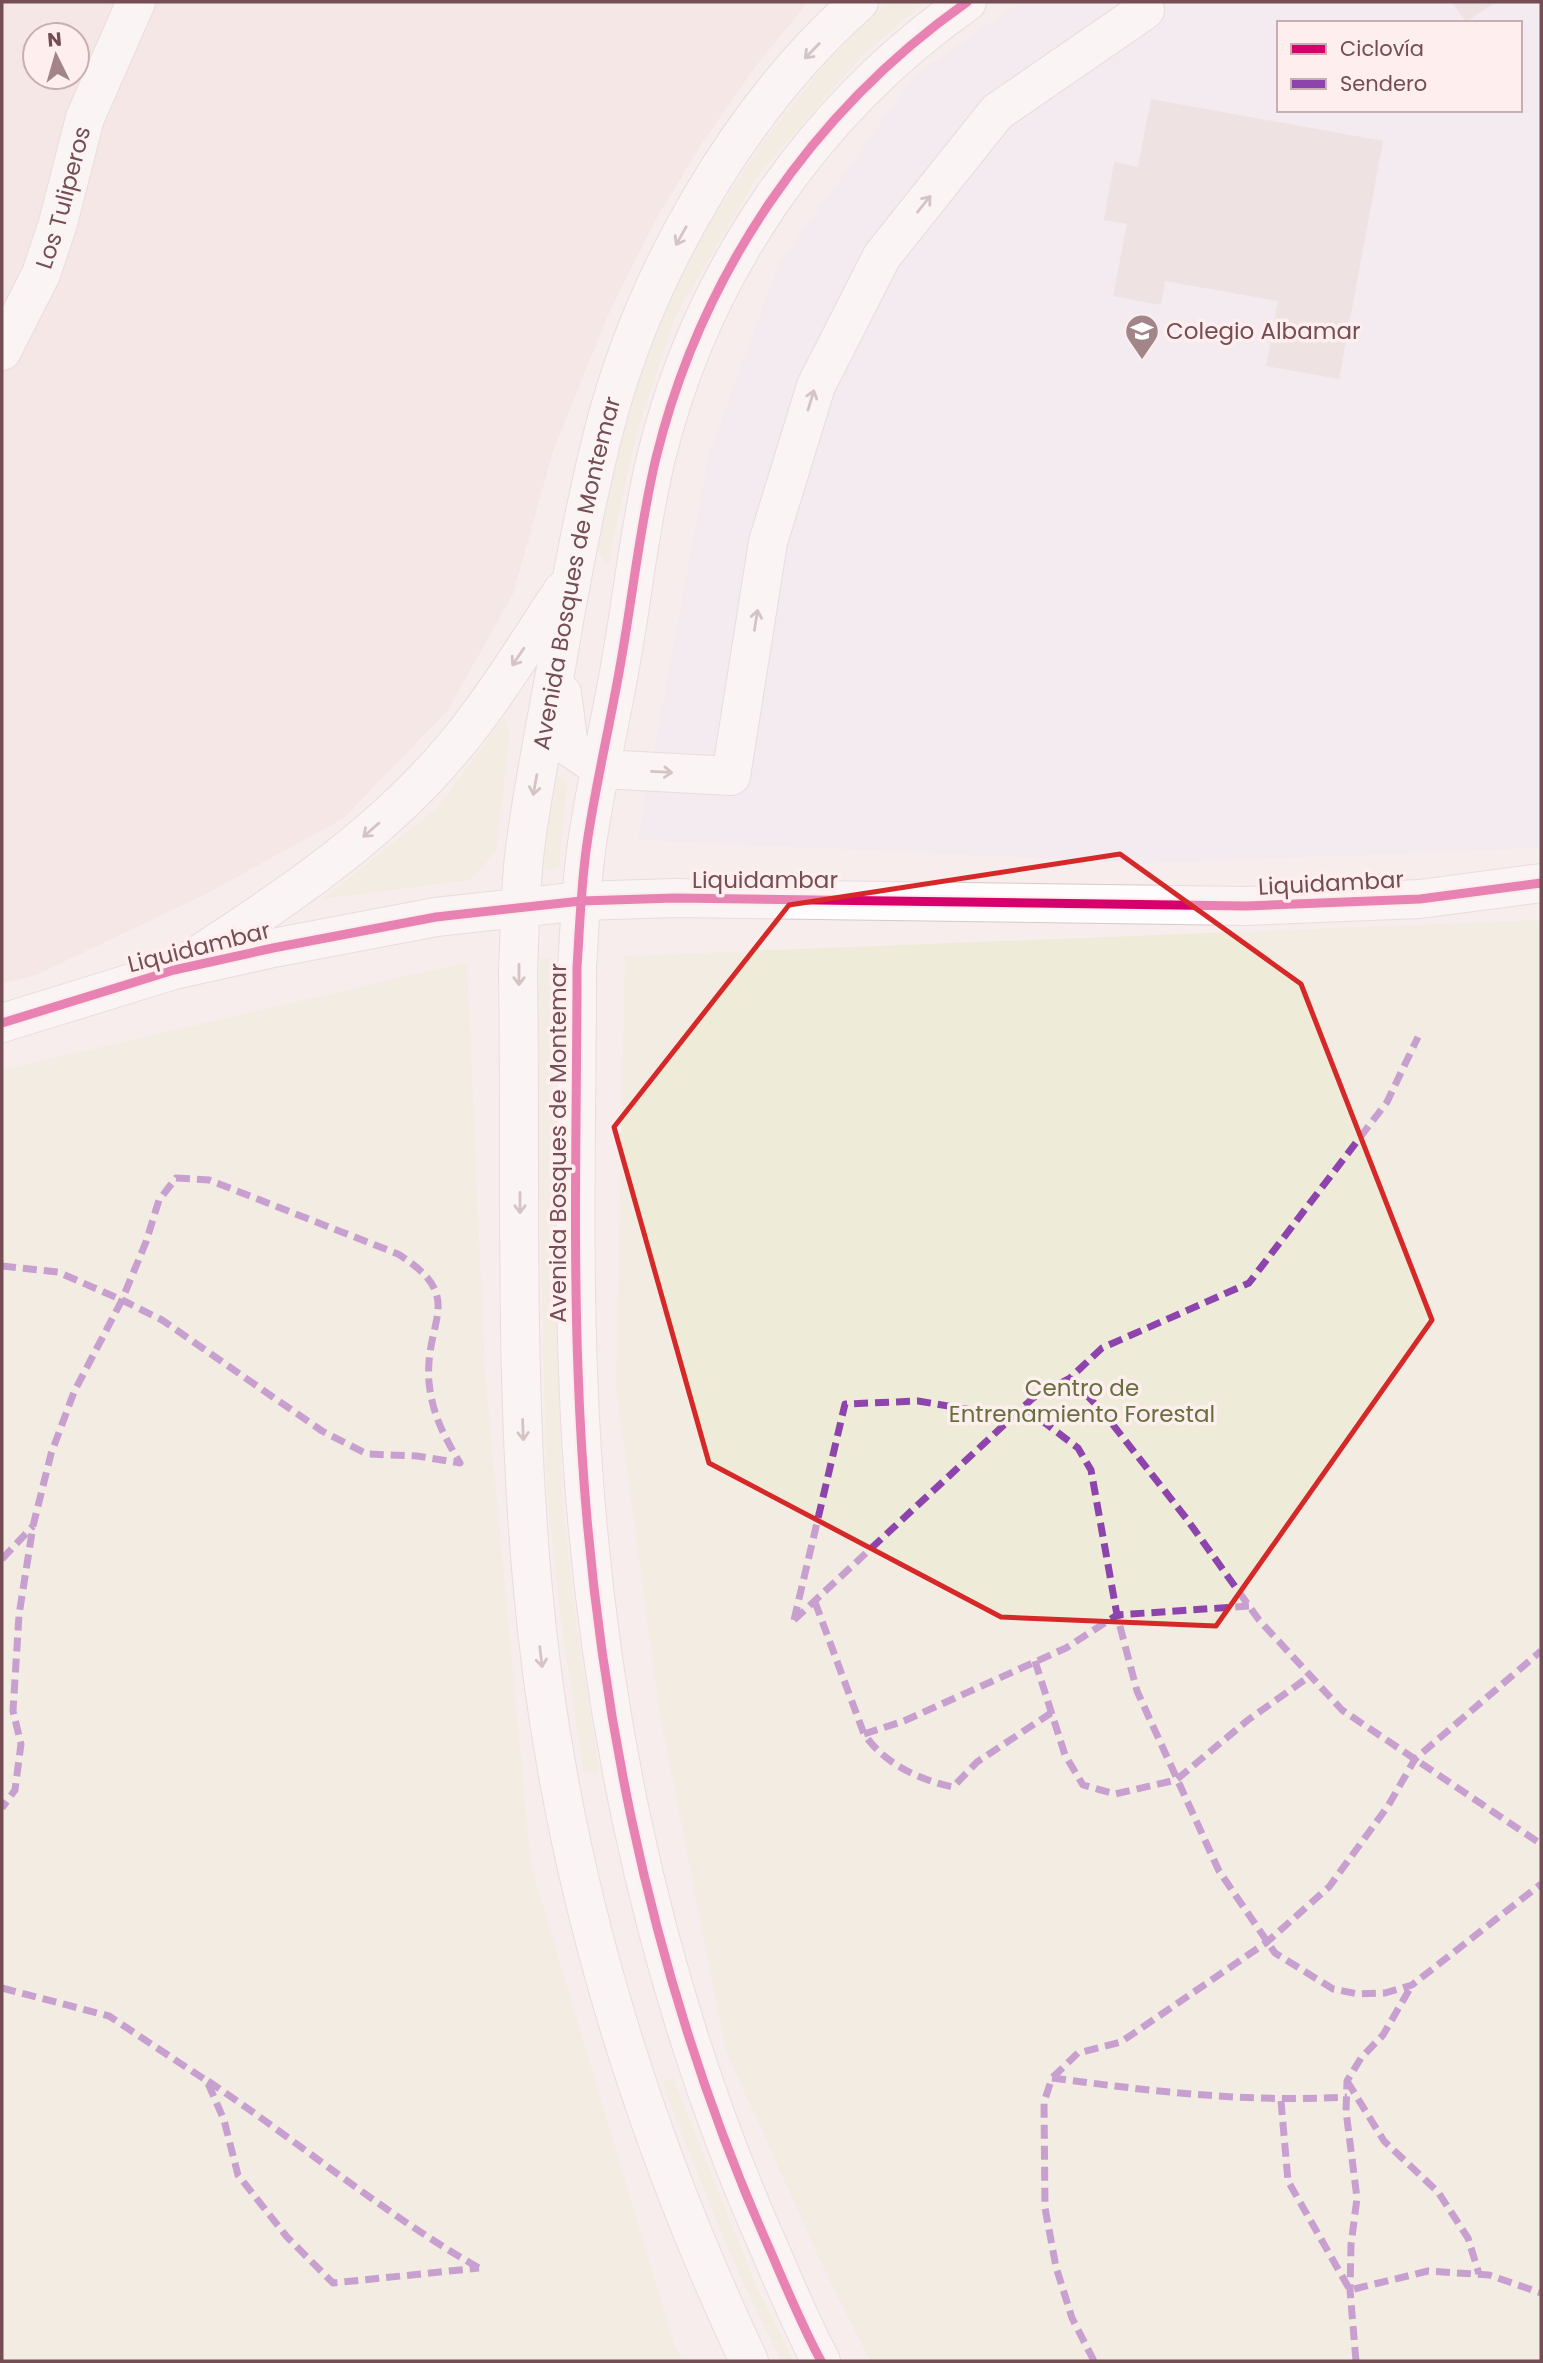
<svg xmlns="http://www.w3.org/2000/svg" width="1543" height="2363" font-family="Poppins,sans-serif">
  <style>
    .residential { fill: #f3e0df; fill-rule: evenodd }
    .education { fill: #eee8f3; fill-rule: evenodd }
    .green { fill: #eeebd8 }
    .building { fill: #e4d4d6 }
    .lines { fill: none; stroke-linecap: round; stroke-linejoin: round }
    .minor-casing { stroke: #d6caca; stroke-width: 40 }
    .minor { stroke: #fefcfc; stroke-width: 38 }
    .quiet { stroke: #8e44ad; stroke-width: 7; stroke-dasharray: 14 7; stroke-linecap: butt }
    .cycleway-casing { stroke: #feefee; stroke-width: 13 }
    .cycleway { stroke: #d6006c; stroke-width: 9 }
    .oneway { stroke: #ac9397 }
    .marked { fill: none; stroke: #d62828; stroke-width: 5; stroke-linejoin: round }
    .labels { text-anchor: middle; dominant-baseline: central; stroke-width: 7; stroke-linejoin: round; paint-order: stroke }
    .street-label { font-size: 23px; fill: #754d54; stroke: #feefee }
    .poi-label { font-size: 23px; fill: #754d54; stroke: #feefee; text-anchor: start }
    .park-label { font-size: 23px; fill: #676f3f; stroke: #feefee }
  </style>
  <rect width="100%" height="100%" fill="#f7edec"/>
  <path class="residential" d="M2,2H808L756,66L702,143L654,223L612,306L554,448L513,594L448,710L344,818L206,894L36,975L2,984ZM35,35H77V77H35Z"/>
  <path class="education" d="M1021,2H1541V848L1152,863L638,840L709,455L778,266L915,75ZM1279,23H1520V110H1279Z"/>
  <g class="green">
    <path d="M886,2H925L861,57L759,174L675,317L637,432L607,567L595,543L620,428L657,315L694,246L765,139L828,61Z"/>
    <path d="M504,717L510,734L496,851L470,880L322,899L437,808Z"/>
    <path d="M553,773L567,783L559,867L548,871L542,864Z"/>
    <path d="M1541,920V2361H870L830,2282L726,2051L660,1715L616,1387L625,956Z"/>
    <path d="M542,958H550L555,963L553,1151L562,1493L576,1621L599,1769L596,1773L583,1771L561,1620L547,1494L538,1155V963Z"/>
    <path d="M467,962L485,1372L531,1866L675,2347L683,2361H2V1070Z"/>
    <path d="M673,2078L757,2288L794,2361H781C735,2271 698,2177 662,2082Z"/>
  </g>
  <g class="building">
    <path d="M1452,2H1495L1466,22Z"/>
    <path d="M1151,99L1383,141L1339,379L1266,366L1278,301L1165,281L1161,305L1113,296L1127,224L1104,220L1114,162L1138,167Z"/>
  </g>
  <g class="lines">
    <g class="minor-casing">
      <g id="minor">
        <path id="s1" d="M2,351L41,274L58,223L85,118L136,2"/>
        <path d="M562,693L569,747L602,769L731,776L768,542L816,386L882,256L997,112L1145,10L1141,2"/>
        <path d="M196,956C301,889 405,817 479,715C509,675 535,632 563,590"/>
        <path d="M2,1023L174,970L273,948L436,917L581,901L675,898L1246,906L1420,899L1541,883"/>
        <path id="s2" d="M749,2361C633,2115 555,1851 532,1579C514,1377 521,1174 518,971C520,926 520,879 527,834C535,776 547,719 557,662C570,585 584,509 603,434C642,278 738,109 859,2"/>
        <path d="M821,2361C802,2326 786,2287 770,2250C647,1975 588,1671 578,1370C573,1236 577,1101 577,967C580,924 581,880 588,837C597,778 611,720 621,661C633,594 640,524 656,458C701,274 812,111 967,2"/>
      </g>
    </g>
    <use href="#minor" class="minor"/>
    <g class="quiet">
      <path d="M176,1178L209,1180L398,1254C468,1298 424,1319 429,1382C432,1414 444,1436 460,1463L417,1456L367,1454L322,1431L162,1320L122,1300L146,1242L159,1200Z"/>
      <path d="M2,1266L58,1272L122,1300L74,1392L51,1454L33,1526L19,1615L13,1711L21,1744L15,1790L2,1808"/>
      <path d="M1070,1378L1103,1412L1186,1518L1259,1620L1342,1710L1541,1844"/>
      <path d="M1024,1407L1078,1448L1091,1470L1117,1615L1137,1691L1219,1871L1275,1953L1333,1989L1358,1994L1385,1993L1412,1985L1541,1884"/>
      <path d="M2,1559L33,1526"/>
      <path d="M815,1602L864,1734C885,1764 917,1779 953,1787L977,1762L1051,1713"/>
      <path d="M794,1620L1033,1398L1070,1378L1102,1348L1249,1283L1387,1102L1418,1037"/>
      <path d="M794,1620L845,1404L918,1401L1014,1417"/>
      <path d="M1035,1661L1065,1755L1083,1785L1115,1794L1176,1780L1248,1720L1310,1676"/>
      <path d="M864,1734L904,1721L1066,1648L1117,1615L1249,1606"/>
      <path d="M2,1988L109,2016L207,2081L224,2120L238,2175L287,2237L333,2283L479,2268"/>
      <path d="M1052,2078C1151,2091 1247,2103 1347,2097"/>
      <path d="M208,2081C299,2142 384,2214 479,2268"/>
      <path d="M1347,2081L1384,2141L1438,2192L1468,2238L1479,2274"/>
      <path d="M1281,2101L1288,2181L1350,2290L1428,2271L1489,2275L1541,2293"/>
      <path d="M1094,2361L1072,2318L1056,2267L1045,2208L1044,2102L1052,2078L1078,2053L1121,2042L1267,1942L1329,1887L1388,1806L1415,1759L1541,1651"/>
      <path d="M1356,2361L1350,2290L1351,2245L1357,2198L1346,2111L1347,2081L1361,2058L1383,2035L1412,1985"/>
    </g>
    <g class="cycleway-casing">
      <g id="cycleway">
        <path d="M2,1023L174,970L273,948L436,917L581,901L675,898L1246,906L1420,899L1541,883"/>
        <path d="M821,2361C802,2326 786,2287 770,2250C647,1975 588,1671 578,1370C573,1236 577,1101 577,967C580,924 581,880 588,837C597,778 611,720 621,661C633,594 640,524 656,458C701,274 812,111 967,2"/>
      </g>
    </g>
    <use href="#cycleway" class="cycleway"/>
  </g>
  <defs><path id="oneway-shaft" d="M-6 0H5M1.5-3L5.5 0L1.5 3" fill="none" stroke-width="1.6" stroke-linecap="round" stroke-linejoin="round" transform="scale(1.75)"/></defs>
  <g class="oneway">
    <use href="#oneway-shaft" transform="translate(812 51) rotate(134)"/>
    <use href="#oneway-shaft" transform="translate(924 204) rotate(-51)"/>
    <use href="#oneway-shaft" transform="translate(681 236) rotate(119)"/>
    <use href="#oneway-shaft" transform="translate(811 400) rotate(-73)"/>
    <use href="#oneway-shaft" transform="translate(756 620) rotate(-81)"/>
    <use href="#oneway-shaft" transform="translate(518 657) rotate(124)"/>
    <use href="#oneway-shaft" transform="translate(662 772) rotate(3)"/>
    <use href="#oneway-shaft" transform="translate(535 785) rotate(100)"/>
    <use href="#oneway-shaft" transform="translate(371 830) rotate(139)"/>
    <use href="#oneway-shaft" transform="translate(519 975) rotate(90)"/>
    <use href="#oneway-shaft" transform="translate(520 1203) rotate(90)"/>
    <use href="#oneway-shaft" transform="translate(523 1430) rotate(88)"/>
    <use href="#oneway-shaft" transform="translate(541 1657) rotate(83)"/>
  </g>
  <path d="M0 0H1543V2363H0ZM1120,854L1301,984L1432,1320L1216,1626L1001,1617L709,1463L614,1127L789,905Z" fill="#f7edec" fill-opacity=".55" fill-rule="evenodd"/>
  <path class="marked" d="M1120,854L1301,984L1432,1320L1216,1626L1001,1617L709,1463L614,1127L789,905Z"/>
  <defs>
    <g id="school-pin" transform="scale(1.75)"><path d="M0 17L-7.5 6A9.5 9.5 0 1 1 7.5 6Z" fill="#a28589" stroke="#feefee"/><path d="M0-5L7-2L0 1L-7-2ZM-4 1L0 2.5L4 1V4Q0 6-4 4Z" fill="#fff"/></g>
  </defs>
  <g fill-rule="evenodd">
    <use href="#school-pin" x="1142" y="331"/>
  </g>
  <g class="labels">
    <g class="street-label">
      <text stroke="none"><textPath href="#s1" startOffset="166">Los Tuliperos</textPath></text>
      <text stroke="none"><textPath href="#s2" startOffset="1827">Avenida Bosques de Montemar</textPath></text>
      <text x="765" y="880">Liquidambar</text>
      <text transform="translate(1331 883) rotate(-3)">Liquidambar</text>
      <text transform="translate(199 947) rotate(-14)">Liquidambar</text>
      <text transform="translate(558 1143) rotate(-90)">Avenida Bosques de Montemar</text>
    </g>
    <g class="poi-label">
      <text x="1166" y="331">Colegio Albamar</text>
    </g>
    <g class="park-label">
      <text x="1082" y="1388">Centro de<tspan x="1082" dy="26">Entrenamiento Forestal</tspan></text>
    </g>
  </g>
  <rect width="1543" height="2363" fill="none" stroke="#754d54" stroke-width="7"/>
  <rect x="1277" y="21" width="245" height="91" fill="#feefee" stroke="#c7aeb0" stroke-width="2"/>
  <rect x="1291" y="44" width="35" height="10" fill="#d6006c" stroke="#c7aeb0" stroke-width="2"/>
  <text x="1340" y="56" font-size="21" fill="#754d54">Ciclovía</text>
  <rect x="1291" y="79" width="35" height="10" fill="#8e44ad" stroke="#c7aeb0" stroke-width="2"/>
  <text x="1340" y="91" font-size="21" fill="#754d54">Sendero</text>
  <g transform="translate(56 56) rotate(355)"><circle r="33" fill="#feefee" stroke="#c7aeb0" stroke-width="2"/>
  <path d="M0-5L12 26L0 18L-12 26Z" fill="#a28589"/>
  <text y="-10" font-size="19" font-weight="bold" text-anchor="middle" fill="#754d54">N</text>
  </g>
</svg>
